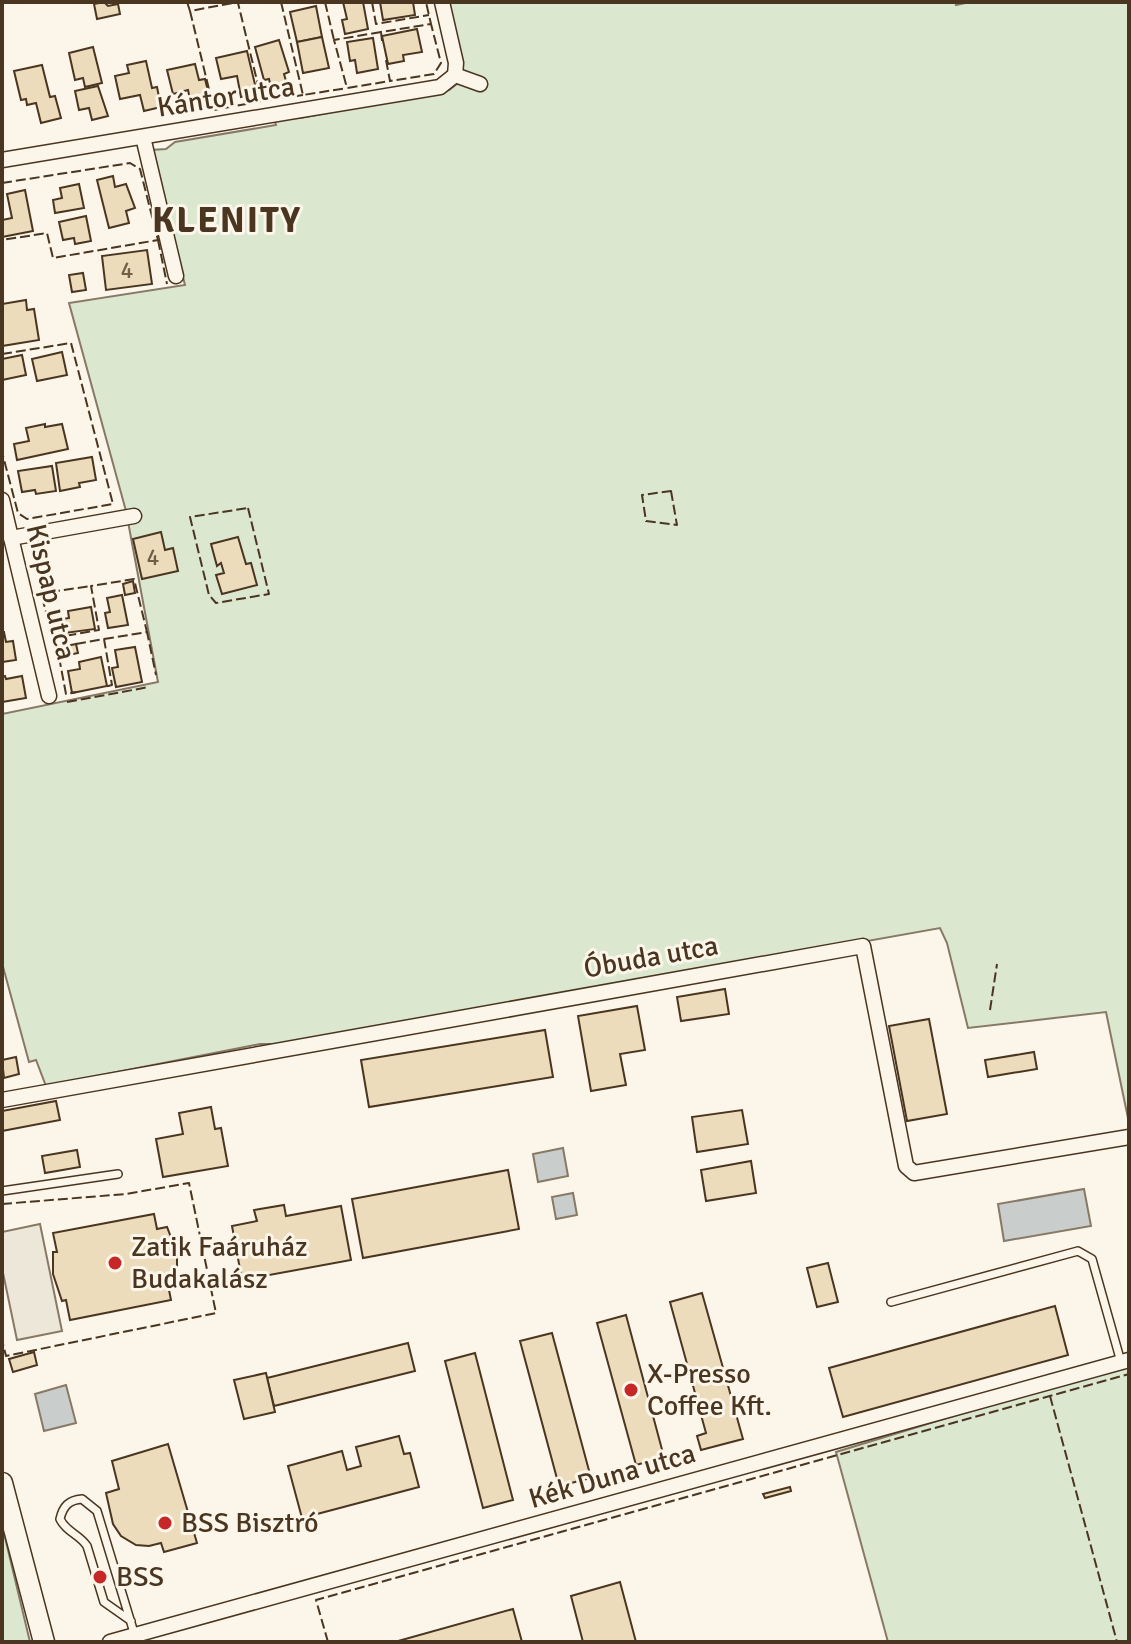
<svg xmlns="http://www.w3.org/2000/svg" width="1131" height="1644" font-family="Signika,sans-serif">
  <style>
    .green { fill: #dce7d0; stroke: #887966; stroke-width: 2 }
    .parking { fill: #ede7d9; stroke: #887966; stroke-width: 2 }
    .water { fill: #c9cecd; stroke: #887966; stroke-width: 2 }
    .building { fill: #ecdcbc; stroke: #4a3520; stroke-width: 2 }
    .lines { fill: none; stroke-linecap: round; stroke-linejoin: round }
    .service-casing { stroke: #4a3520; stroke-width: 10 }
    .minor-casing { stroke: #4a3520; stroke-width: 17 }
    .secondary-casing { stroke: #4a3520; stroke-width: 23 }
    .service { stroke: #fbf6e9; stroke-width: 7 }
    .minor { stroke: #fbf6e9; stroke-width: 14 }
    .secondary { stroke: #fbf6e9; stroke-width: 20 }
    .fence { stroke: #4a3520; stroke-width: 2; stroke-dasharray: 10 4; stroke-linecap: butt }
    .poi-dot { fill: #c62828; stroke: #fbf6e9; stroke-width: 3 }
    .labels { text-anchor: middle; dominant-baseline: central; stroke-width: 6; stroke-linejoin: round; paint-order: stroke }
    .number-label { font-size: 24px; fill: #725f47 }
    .street-label { font-size: 28px; fill: #4a3520; stroke: #fbf6e9 }
    .poi-label { font-size: 28px; fill: #4a3520; stroke: #fbf6e9; text-anchor: start }
    .district-label { font-size: 36px; font-weight: bold; letter-spacing: 2px; fill: #4a3520; stroke: #fbf6e9 }
  </style>
  <rect width="100%" height="100%" fill="#fbf6e9"/>
  <g class="green">
    <path d="M448,2H955L956,5L970,2H1129V1123L1106,1012L968,1028L947,943L940,928L288,1044H260L46,1086L36,1060L29,1062L2,963V714L158,682L126,511L69,303L185,285L151,150L166,149L175,142L276,125L274,119L300,118L449,90L458,83Z"/>
    <path d="M1129,1362V1642H888L836,1452Z"/>
    <path d="M2,1525L30,1642H2Z"/>
  </g>
  <path class="parking" d="M40,1224L62,1331L17,1340L2,1268V1232Z"/>
  <g class="water">
    <path d="M563,1148L568,1176L538,1182L533,1154Z"/>
    <path d="M1084,1189L1091,1226L1004,1241L998,1204Z"/>
    <path d="M573,1193L577,1215L556,1219L552,1197Z"/>
    <path d="M66,1385L76,1423L44,1431L35,1394Z"/>
  </g>
  <g class="building">
    <path d="M104,2L108,6L118,4L120,14L97,19L94,4Z"/>
    <path d="M343,2H363L368,29L345,34L342,20L347,19Z"/>
    <path d="M380,2H413L415,15L383,20Z"/>
    <path d="M316,6L322,37L297,42L290,12Z"/>
    <path d="M417,29L422,52L403,55L404,61L388,64L382,36Z"/>
    <path d="M322,37L329,68L303,73L297,42Z"/>
    <path d="M373,38L378,69L357,73L355,60L350,61L347,42Z"/>
    <path d="M279,40L289,72L284,74L288,88L272,92L269,79L264,80L255,47Z"/>
    <path d="M93,47L102,83L85,87L83,78L75,80L69,53Z"/>
    <path d="M247,51L257,93L241,97L237,76L221,79L216,58Z"/>
    <path d="M146,61L152,88L157,87L161,107L144,111L140,95L120,99L115,76L129,73L127,65Z"/>
    <path d="M195,64L199,80L205,79L210,99L191,104L188,90L173,94L167,70Z"/>
    <path d="M42,65L50,97L55,96L61,118L41,123L36,103L27,105L26,99L21,100L14,71Z"/>
    <path d="M98,86L108,116L92,120L89,108L79,110L75,91Z"/>
    <path d="M113,176L115,187L126,184L135,208L126,211L129,223L109,228L97,180Z"/>
    <path d="M79,184L84,208L55,213L53,200L62,198L60,188Z"/>
    <path d="M25,190L33,231L2,237V220L12,218L7,194Z"/>
    <path d="M86,216L91,241L75,244L74,238L63,240L59,222Z"/>
    <path d="M147,250L152,284L106,290L102,256Z"/>
    <path d="M83,273L86,290L72,292L69,275Z"/>
    <path d="M26,300L27,310L34,309L39,340L2,346V304Z"/>
    <path d="M62,352L67,375L37,381L32,359Z"/>
    <path d="M22,355L26,375L2,380V359Z"/>
    <path d="M45,424V427L62,424L68,449L17,460L14,444L29,441L26,428Z"/>
    <path d="M92,457L96,480L79,483L80,487L60,491L56,463Z"/>
    <path d="M52,466L56,491L36,494L35,490L22,492L18,471Z"/>
    <path d="M161,532L165,550L173,548L178,571L142,579L133,539Z"/>
    <path d="M238,537L246,564L251,563L257,585L222,594L216,575L224,573L221,563L217,566L211,544Z"/>
    <path d="M133,581L135,593L125,595L123,584Z"/>
    <path d="M56,593L57,601L44,603L43,595Z"/>
    <path d="M122,595L128,625L108,628L105,613L110,612L107,598Z"/>
    <path d="M91,607L95,629L65,633L63,619L69,618L68,611Z"/>
    <path d="M2,632H4L6,642L13,641L16,660L2,662Z"/>
    <path d="M76,644L78,653L59,657L57,648Z"/>
    <path d="M135,647L142,682L116,687L112,668L118,667L115,650Z"/>
    <path d="M101,657L107,686L72,693L68,671L80,669L79,662Z"/>
    <path d="M5,676L6,679L22,676L26,698L2,702V677Z"/>
    <path d="M725,989L729,1014L681,1021L677,997Z"/>
    <path d="M637,1006L645,1050L620,1054L626,1085L591,1091L578,1016Z"/>
    <path d="M929,1019L947,1114L907,1121L889,1026Z"/>
    <path d="M545,1030L553,1077L369,1107L361,1060Z"/>
    <path d="M1034,1052L1037,1069L988,1077L985,1060Z"/>
    <path d="M16,1057L19,1074L4,1078L2,1060Z"/>
    <path d="M56,1101L60,1120L2,1131V1111Z"/>
    <path d="M211,1107L215,1129L221,1128L228,1166L163,1177L156,1139L183,1134L179,1113Z"/>
    <path d="M742,1110L748,1144L697,1152L692,1117Z"/>
    <path d="M77,1150L80,1167L45,1173L42,1156Z"/>
    <path d="M751,1161L756,1193L706,1201L701,1170Z"/>
    <path d="M508,1170L519,1229L363,1258L352,1199Z"/>
    <path d="M284,1205L286,1216L341,1206L351,1260L242,1280L232,1226L257,1221L254,1210Z"/>
    <path d="M154,1214L157,1229L167,1227L177,1253V1278L167,1280L171,1300L70,1320L66,1300L62,1301L53,1274V1252H57L53,1233Z"/>
    <path d="M828,1263L838,1302L817,1307L807,1268Z"/>
    <path d="M702,1293L743,1439L701,1450L697,1436L706,1433L670,1302Z"/>
    <path d="M1055,1306L1068,1355L843,1417L829,1368Z"/>
    <path d="M626,1315L664,1457L636,1465L597,1323Z"/>
    <path d="M552,1333L591,1478L559,1486L520,1341Z"/>
    <path d="M408,1343L415,1371L274,1406L267,1378Z"/>
    <path d="M34,1352L37,1365L13,1372L9,1359Z"/>
    <path d="M475,1353L513,1500L483,1508L445,1361Z"/>
    <path d="M266,1373L275,1412L244,1419L234,1380Z"/>
    <path d="M399,1436L404,1454L410,1453L419,1487L302,1518L288,1466L342,1451L347,1470L361,1466L356,1447Z"/>
    <path d="M168,1444L197,1543L164,1552L161,1543L149,1546L136,1545L121,1536L113,1524L106,1493L119,1489L112,1461Z"/>
    <path d="M790,1487L791,1491L765,1498L763,1494Z"/>
    <path d="M620,1582L636,1642H583L571,1596Z"/>
    <path d="M513,1609L522,1642H398V1641Z"/>
  </g>
  <g class="lines">
    <g class="service-casing">
      <g id="service">
        <path d="M2,1191L118,1174"/>
        <path d="M891,1302L1078,1251L1092,1259L1121,1362"/>
        <path d="M131,1621L104,1602L87,1546C79,1534 66,1532 60,1519C63,1506 69,1500 82,1499L97,1511L135,1636"/>
      </g>
    </g>
    <g class="minor-casing">
      <g id="minor">
        <path d="M442,2L456,63L455,75"/>
        <path d="M455,75L480,84"/>
        <path d="M143,137L176,276"/>
        <path d="M2,160L440,87L455,75"/>
        <path d="M2,500L49,696"/>
        <path d="M11,538L134,516"/>
        <path d="M2,1100L863,946L906,1166L914,1173L1129,1137"/>
        <path d="M110,1642L1129,1360"/>
      </g>
    </g>
    <g class="secondary-casing">
      <path id="secondary" d="M2,1483L44,1642"/>
    </g>
    <use href="#service" class="service"/>
    <use href="#minor" class="minor"/>
    <use href="#secondary" class="secondary"/>
    <g class="fence">
      <path d="M187,2L190,11L238,2"/>
      <path d="M242,2L238,3L262,101L303,95"/>
      <path d="M281,2L303,95L347,88"/>
      <path d="M325,2L334,40"/>
      <path d="M372,2L376,24L429,15"/>
      <path d="M190,11L214,110L262,101"/>
      <path d="M381,32L334,40L347,88L390,81"/>
      <path d="M382,41L381,32L431,24L426,2"/>
      <path d="M386,60L390,81L434,74L441,63L431,24"/>
      <path d="M2,183L130,163L140,169L158,240L53,258L47,233L2,240"/>
      <path d="M158,240L167,284"/>
      <path d="M2,354L71,343L113,504L27,519L18,513L2,452"/>
      <path d="M671,491L677,525L646,521L642,495Z"/>
      <path d="M248,508L269,594L216,603L209,595L190,517Z"/>
      <path d="M50,592L91,586"/>
      <path d="M42,597L53,638L99,630L91,586L134,579L147,632"/>
      <path d="M104,639L147,632L156,675"/>
      <path d="M76,644L104,639L112,685L104,687"/>
      <path d="M59,657L66,694L76,692"/>
      <path d="M67,702L149,687"/>
      <path d="M990,1010L997,964"/>
      <path d="M2,1204L126,1194L189,1183L216,1313L6,1356L2,1340"/>
      <path d="M1050,1396L1117,1642"/>
      <path d="M328,1642L316,1600L1129,1374"/>
    </g>
  </g>
  <g class="poi-dot">
    <circle cx="115" cy="1263" r="8"/>
    <circle cx="631" cy="1390" r="8"/>
    <circle cx="165" cy="1523" r="8"/>
    <circle cx="100" cy="1577" r="8"/>
  </g>
  <g class="labels">
    <g class="number-label">
      <text x="127" y="270">4</text>
      <text x="153" y="557">4</text>
    </g>
    <g class="street-label">
      <text transform="translate(226 97) rotate(-9)">Kántor utca</text>
      <text transform="translate(51 592) rotate(77)">Kispap utca</text>
      <text transform="translate(651 957) rotate(-10)">Óbuda utca</text>
      <text transform="translate(612 1476) rotate(-16)">Kék Duna utca</text>
    </g>
    <g class="poi-label">
      <text x="131" y="1247">Zatik Faáruház<tspan x="131" dy="32">Budakalász</tspan></text>
      <text x="647" y="1374">X-Presso<tspan x="647" dy="32">Coffee Kft.</tspan></text>
      <text x="181" y="1523">BSS Bisztró</text>
      <text x="116" y="1577">BSS</text>
    </g>
    <g class="district-label">
      <text x="227" y="220">KLENITY</text>
    </g>
  </g>
  <rect width="1131" height="1644" fill="none" stroke="#4a3520" stroke-width="8"/>
</svg>
